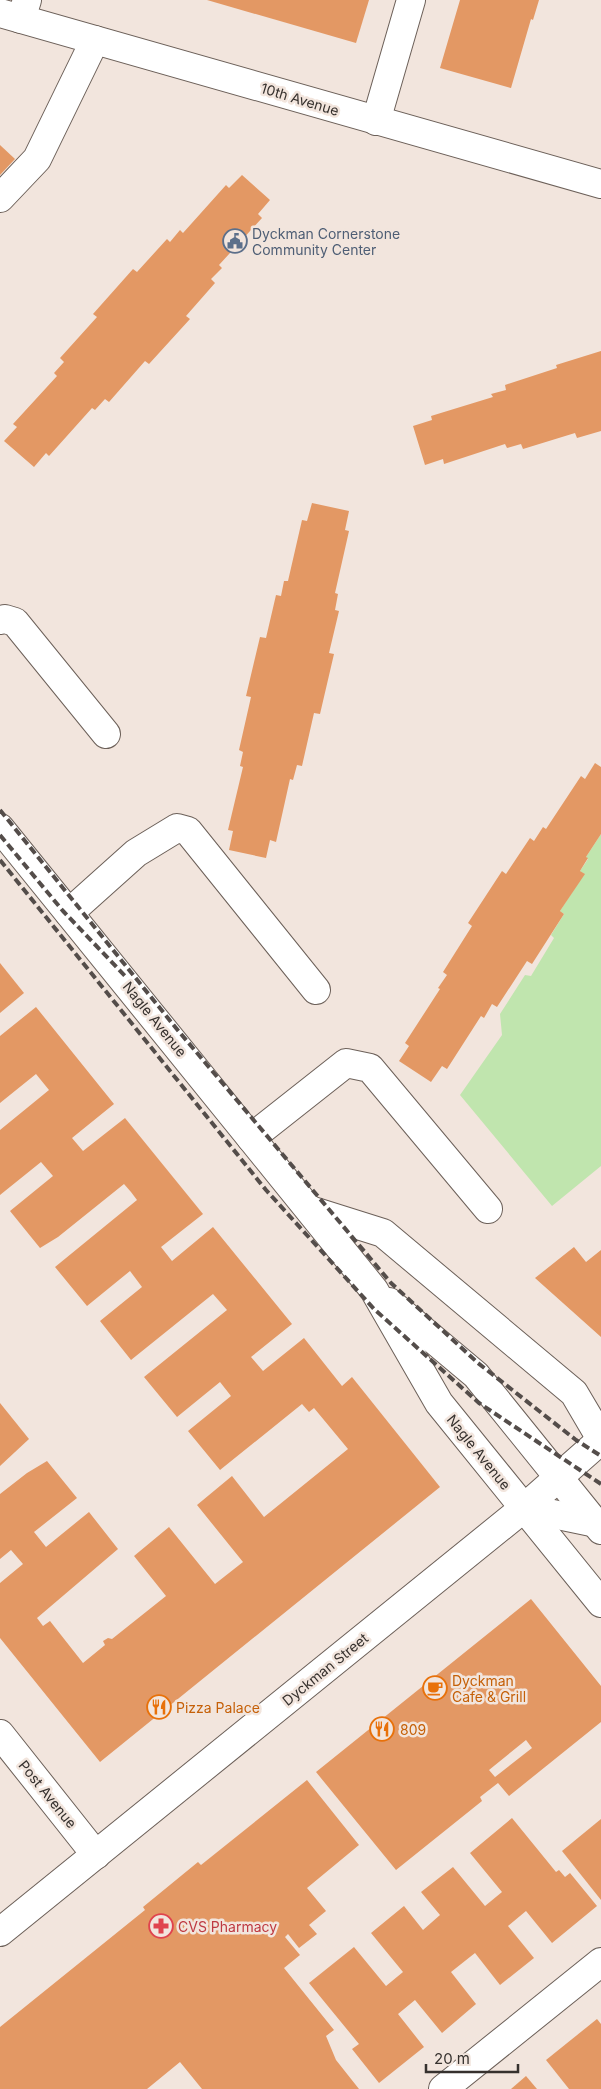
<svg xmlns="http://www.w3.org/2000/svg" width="601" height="2089" font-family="Inter,sans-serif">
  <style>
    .green { fill: #c0e5ae }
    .building { fill: #e39864; fill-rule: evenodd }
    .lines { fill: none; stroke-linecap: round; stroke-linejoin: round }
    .minor-casing { stroke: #6c6059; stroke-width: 30 }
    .major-casing { stroke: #6c6059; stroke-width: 30 }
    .minor { stroke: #fff; stroke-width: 28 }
    .major { stroke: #fff; stroke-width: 28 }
    .rail { stroke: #544d4a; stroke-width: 4; stroke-dasharray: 8 4; stroke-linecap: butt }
    .labels { text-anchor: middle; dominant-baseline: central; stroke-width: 5; stroke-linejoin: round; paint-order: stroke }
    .street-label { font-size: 14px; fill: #36312e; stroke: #f2e5dd }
    .service-label { font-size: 14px; fill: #4e5e75; stroke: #f2e5dd; text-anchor: start }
    .food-label { font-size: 14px; fill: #c56008; stroke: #f2e5dd; text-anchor: start }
    .health-label { font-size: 14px; fill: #be3a42; stroke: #f2e5dd; text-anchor: start }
  </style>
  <rect width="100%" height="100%" fill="#f2e5dd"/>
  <path class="green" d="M601,834V1166L552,1206L460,1095L502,1035L500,1014L525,975L531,976L554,938L551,935L564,914L560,911L584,874L580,871L588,859L586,857Z"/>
  <g class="building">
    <path d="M207,0H369L356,43Z"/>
    <path d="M460,0H539L533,20L531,19L511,88L440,68Z"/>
    <path d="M0,145L15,159L0,175Z"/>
    <path d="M242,175L270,200L258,214L262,218L219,265L222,268L211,279L215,283L186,316L190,319L149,364L145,361L109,402L105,399L95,410L92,408L49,456L46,453L34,467L4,441L17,427L13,424L57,376L54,373L64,362L60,358L97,317L93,314L133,269L137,272L167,239L170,242L180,230L183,233L226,185L229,188Z"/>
    <path d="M601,351V431L577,438L575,433L523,449L521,444L507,448L505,444L444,464L443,459L425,465L413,426L432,420L431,416L493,397L491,394L506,390L505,385L557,368L556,365Z"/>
    <path d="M312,503L349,511L345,530L349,531L335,593L338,594L335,610L339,611L329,653L334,654L320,714L314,713L302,766L297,765L293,780L290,779L276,842L270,840L266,858L229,850L233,831L228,830L243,767L240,766L243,752L239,750L251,697L246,696L260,637L266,638L276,595L281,596L284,581H288L302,520L307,521Z"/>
    <path d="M595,763L601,767V834L586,857L588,858L580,871L585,874L560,911L564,914L532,964L527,961L497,1007L492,1004L484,1018L481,1016L447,1069L442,1066L431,1082L399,1061L409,1046L405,1043L440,989L438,988L447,975L443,972L472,926L468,923L502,871L506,874L530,838L534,841L543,827L546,829L581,776L585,779Z"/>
    <path d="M0,963L24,993L0,1013Z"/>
    <path d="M36,1007L114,1104L72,1138L83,1151L125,1118L203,1214L161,1247L172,1261L213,1227L292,1324L251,1357L263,1371L304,1338L342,1386L352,1377L440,1487L100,1762L0,1638V1583L23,1564L11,1550L0,1559V1494L27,1473L47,1461L77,1498L34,1532L46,1547L89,1512L118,1549L37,1618L43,1626L50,1621L83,1663L105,1645L103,1641L108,1638L112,1639L166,1596L134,1556L169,1527L215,1584L243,1562L197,1505L232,1476L264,1517L348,1449L314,1408L309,1412L302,1404L220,1470L188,1431L231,1396L220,1382L177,1417L144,1377L227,1310L213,1294L131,1360L100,1321L142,1287L130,1271L87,1306L55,1267L137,1200L131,1192L124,1184L58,1237L40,1248L10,1211L53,1176L41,1162L0,1195V1130L49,1090L36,1074L0,1103V1036Z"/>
    <path d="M574,1247L586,1262L601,1250V1337L535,1278Z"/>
    <path d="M0,1403L29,1439L0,1466Z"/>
    <path d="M531,1599L601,1686V1722L509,1796L498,1783L480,1797L482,1801L396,1870L316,1772ZM526,1740L532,1748L495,1777L489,1770Z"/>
    <path d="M307,1780L359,1845L307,1888L326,1911L309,1925L317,1934L299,1948L288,1934L285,1937L300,1955L284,1968L334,2030L326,2036L336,2060L359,2089H202L180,2062L147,2089H0V2027L145,1910L143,1907L198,1862L201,1865Z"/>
    <path d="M512,1818L556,1872L559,1870L565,1877L570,1873L597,1906L552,1943L526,1911L508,1926L534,1958L500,1985L475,1953L451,1972L476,2004L442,2033L415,2000L398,2014L424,2047L379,2083L352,2049L359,2044L309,1983L354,1947L386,1986L403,1972L371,1933L404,1906L423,1930L440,1915L421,1892L453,1867L485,1906L502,1892L470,1853Z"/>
    <path d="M601,1819V1900L562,1851Z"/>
    <path d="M597,2019L601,2024V2089H569L546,2060Z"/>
    <path d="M526,2076L537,2089H511Z"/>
  </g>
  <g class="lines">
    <g class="minor-casing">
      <g id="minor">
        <path d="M21,19L27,0"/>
        <path d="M376,121L411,0"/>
        <path d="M0,198L37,159L95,40"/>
        <path d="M0,620L5,619L15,622L106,734"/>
        <path d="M69,913L136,853L177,828L188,831L316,990"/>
        <path d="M251,1138L346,1063L370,1068L488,1209"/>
        <path d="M0,1734L96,1855"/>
        <path d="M443,2089L601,1962"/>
      </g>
    </g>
    <g class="major-casing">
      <g id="major">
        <path d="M0,13L601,184"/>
        <path d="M0,828L374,1290L439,1403L601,1603"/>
        <path d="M310,1210L383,1233L574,1393L601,1439"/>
        <path d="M389,1302L476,1375L601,1530"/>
        <path d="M524,1508L601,1524"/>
        <path d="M0,1932L524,1508L601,1440"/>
      </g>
    </g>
    <use href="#minor" class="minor"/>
    <use href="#major" class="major"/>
    <g class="rail">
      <path d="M0,810L176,1028L391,1283L478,1363L576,1440L601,1456"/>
      <path d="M0,835L63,911L127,978"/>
      <path d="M0,860L266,1190L374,1309L479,1403L601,1484"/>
    </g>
  </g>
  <defs>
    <g id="civic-ring" transform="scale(1.25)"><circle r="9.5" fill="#f2e5dd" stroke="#5c6f8a" stroke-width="1.5"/><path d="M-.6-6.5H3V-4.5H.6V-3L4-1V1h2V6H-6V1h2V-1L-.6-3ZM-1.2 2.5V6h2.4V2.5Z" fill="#5c6f8a"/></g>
    <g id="cafe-ring" transform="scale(1.25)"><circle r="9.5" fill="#f2e5dd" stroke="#e8710a" stroke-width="1.5"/><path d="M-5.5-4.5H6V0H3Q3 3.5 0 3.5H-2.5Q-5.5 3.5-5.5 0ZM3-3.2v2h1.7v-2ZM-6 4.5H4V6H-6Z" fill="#e8710a"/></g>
    <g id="restaurant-ring" transform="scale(1.25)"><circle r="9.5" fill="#f2e5dd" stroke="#e8710a" stroke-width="1.5"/><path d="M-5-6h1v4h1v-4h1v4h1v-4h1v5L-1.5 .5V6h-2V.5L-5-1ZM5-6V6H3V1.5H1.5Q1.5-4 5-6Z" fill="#e8710a"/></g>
    <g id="pharmacy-ring" transform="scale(1.25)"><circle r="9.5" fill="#f2e5dd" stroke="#e0444e" stroke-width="1.5"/><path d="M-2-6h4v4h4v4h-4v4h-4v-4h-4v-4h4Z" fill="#e0444e"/></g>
  </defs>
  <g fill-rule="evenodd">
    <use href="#civic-ring" x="235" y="241"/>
    <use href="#cafe-ring" x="435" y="1688"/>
    <use href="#restaurant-ring" x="159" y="1707"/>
    <use href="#restaurant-ring" x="382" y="1729"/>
    <use href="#pharmacy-ring" x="161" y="1926"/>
  </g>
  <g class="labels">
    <g class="street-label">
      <text transform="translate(300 99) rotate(17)">10th Avenue</text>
      <text transform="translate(155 1019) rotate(51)">Nagle Avenue</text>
      <text transform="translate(479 1452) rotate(51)">Nagle Avenue</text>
      <text transform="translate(325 1669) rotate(-39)">Dyckman Street</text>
      <text transform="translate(48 1794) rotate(51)">Post Avenue</text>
    </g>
    <g class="service-label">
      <text x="252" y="233">Dyckman Cornerstone<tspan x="252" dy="16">Community Center</tspan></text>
    </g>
    <g class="food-label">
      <text x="452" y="1680">Dyckman<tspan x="452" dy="16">Cafe &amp; Grill</tspan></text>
      <text x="176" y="1707">Pizza Palace</text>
      <text x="400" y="1729">809</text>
    </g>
    <g class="health-label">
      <text x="178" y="1926">CVS Pharmacy</text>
    </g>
  </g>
  <path d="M426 2064v8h92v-8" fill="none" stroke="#36312e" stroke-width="2.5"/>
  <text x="434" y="2064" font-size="15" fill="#36312e" stroke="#f2e5dd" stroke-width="4" paint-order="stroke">20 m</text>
</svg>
